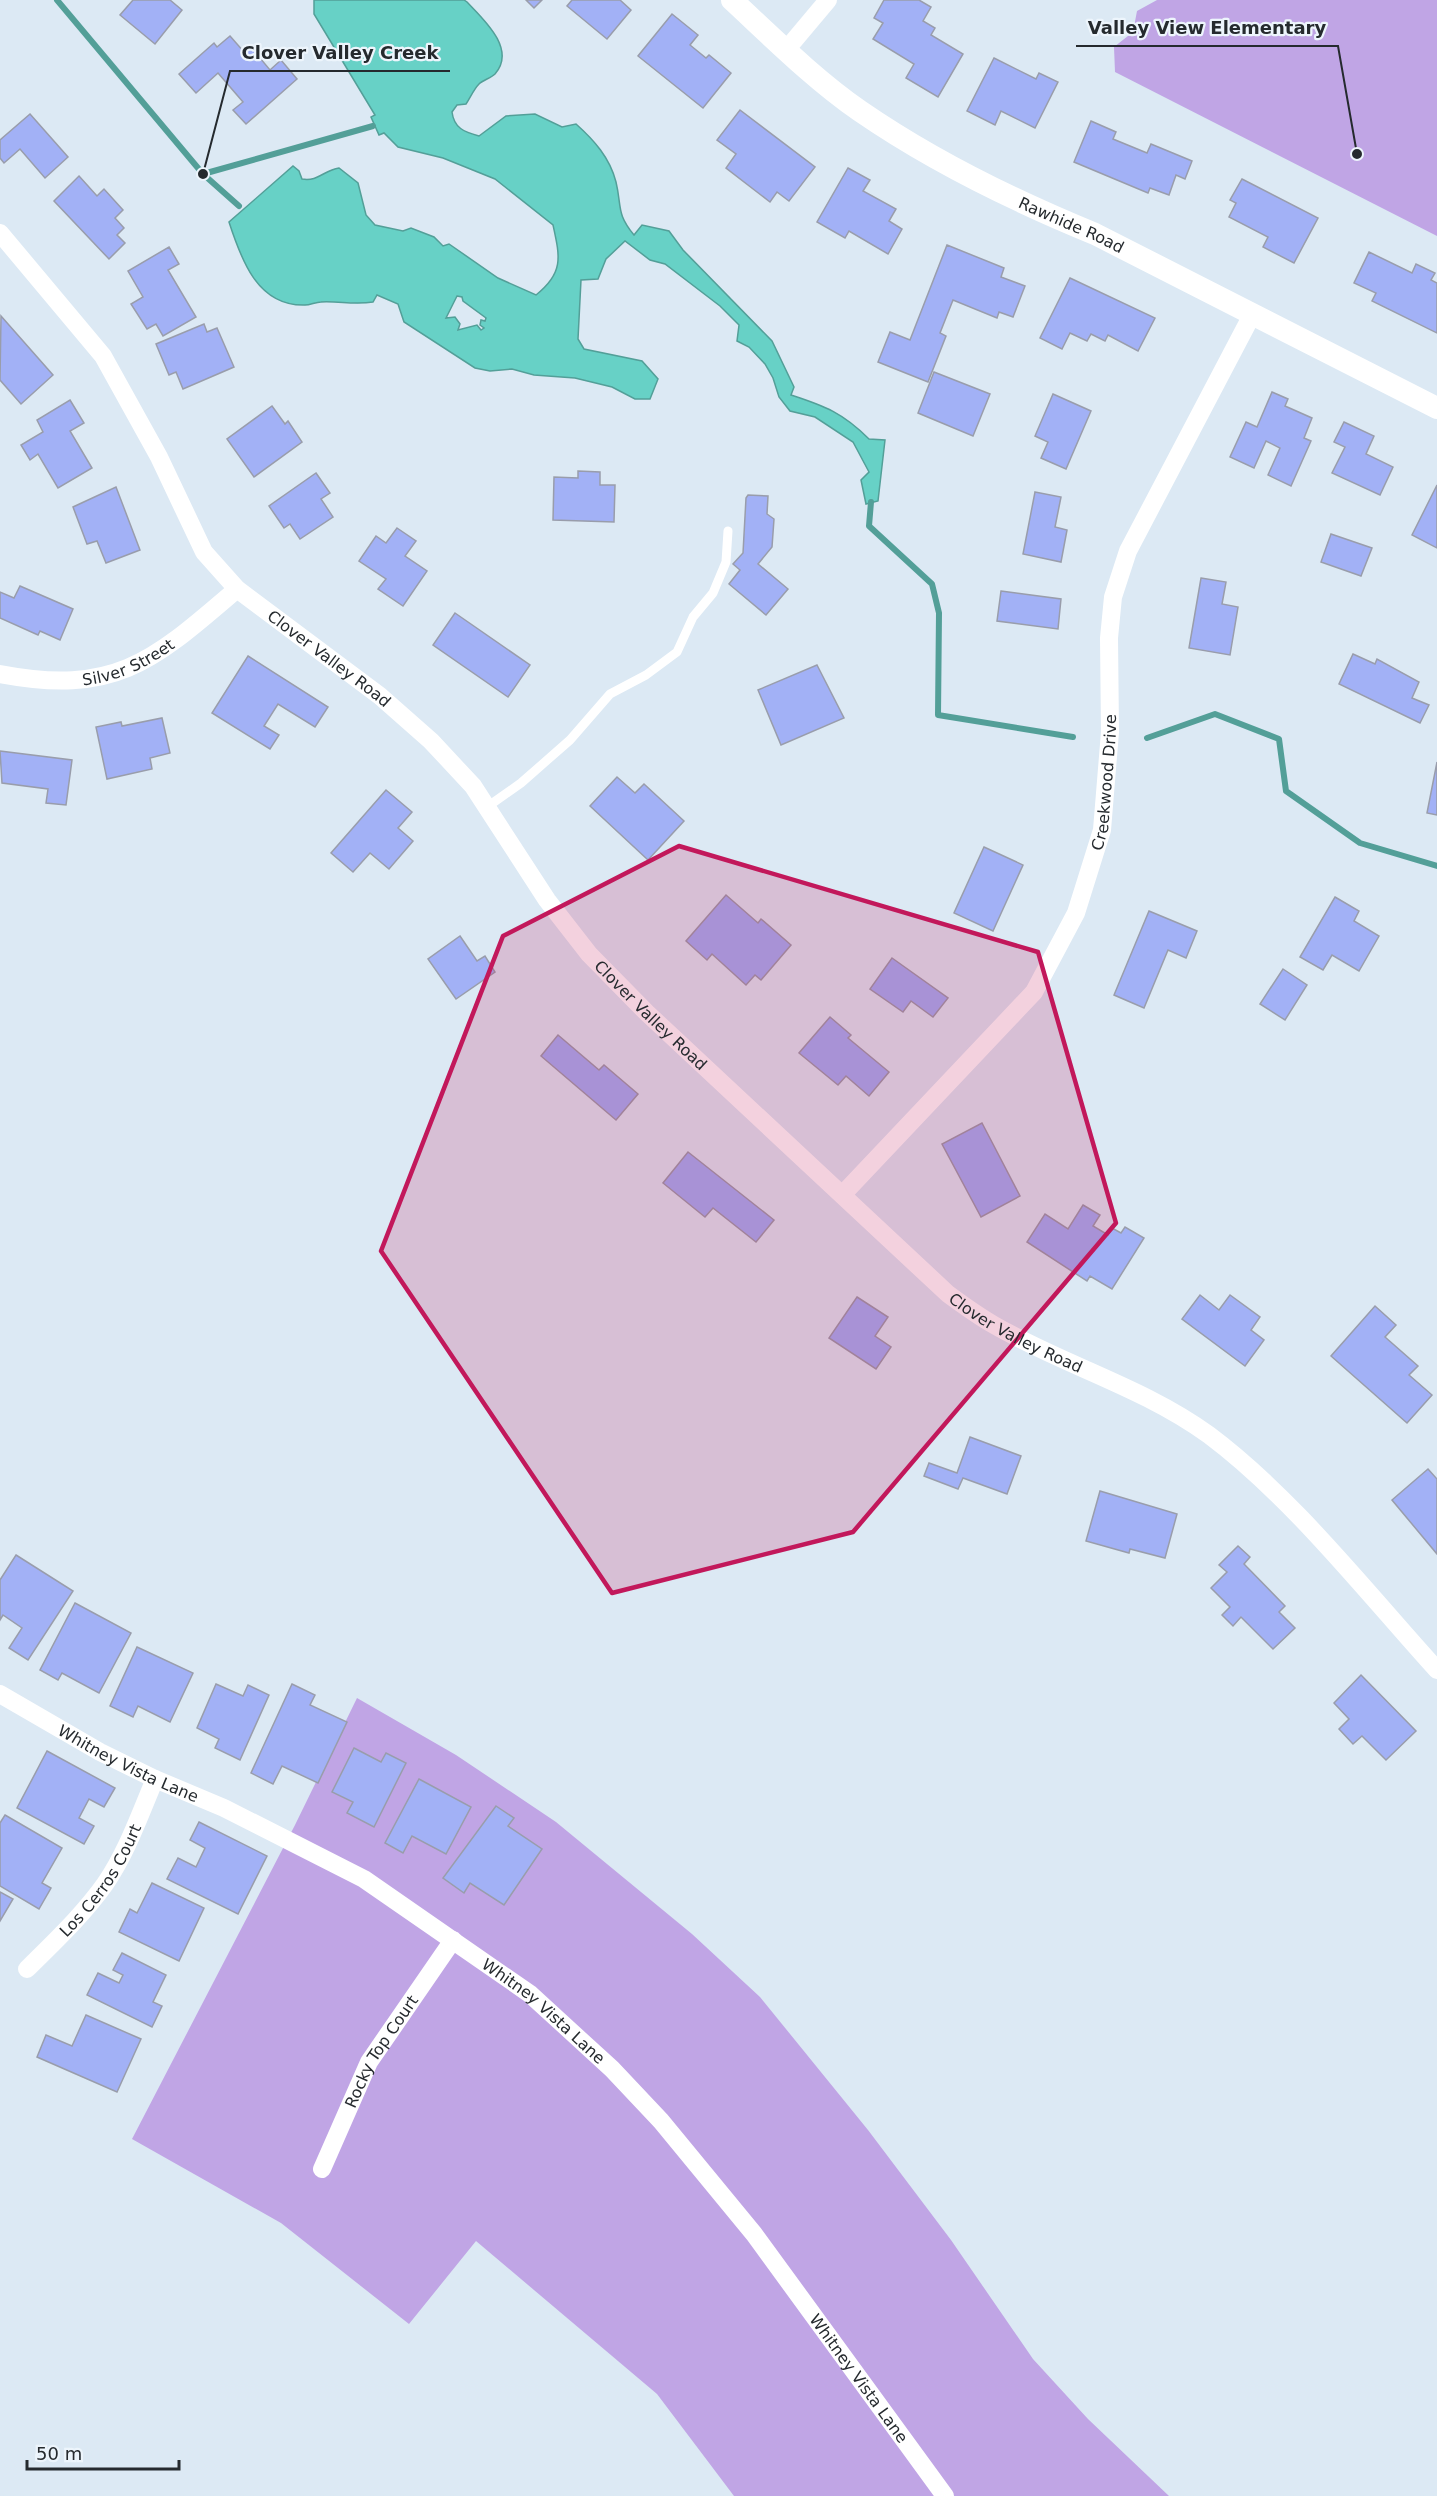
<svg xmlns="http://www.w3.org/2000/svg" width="1437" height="2496" font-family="'DejaVu Sans',sans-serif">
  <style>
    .green { fill: #c0a5e5 }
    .water { fill: #67d1c6; stroke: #539f98; stroke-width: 1.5; fill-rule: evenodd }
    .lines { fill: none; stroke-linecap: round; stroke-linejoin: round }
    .stream { stroke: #539f98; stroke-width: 6 }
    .building { fill: #a2b1f6; stroke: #999dab; stroke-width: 1.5 }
    .service { stroke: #fff; stroke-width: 9 }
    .minor { stroke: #fff; stroke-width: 18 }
    .tertiary { stroke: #fff; stroke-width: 22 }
    .marked { fill: #c2185b; fill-opacity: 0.2; stroke: #c2185b; stroke-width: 4.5; stroke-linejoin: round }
    .labels { text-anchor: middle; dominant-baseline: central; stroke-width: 4.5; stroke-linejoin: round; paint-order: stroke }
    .street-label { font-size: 16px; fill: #252a2e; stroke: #edf5fc }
    .leader { fill: none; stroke: #252a2e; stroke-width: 2 }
    .callout-dot { fill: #252a2e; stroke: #edf5fc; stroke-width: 2 }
    .callout-label { font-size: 18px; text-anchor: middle; font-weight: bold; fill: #252a2e; stroke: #edf5fc; stroke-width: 4.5; stroke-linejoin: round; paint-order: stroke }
  </style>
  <rect width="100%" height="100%" fill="#dce9f4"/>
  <g class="green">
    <path d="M1157,0H1437V236L1115,72L1114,47L1133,32L1137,11Z"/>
    <path d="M357,1698L456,1755L556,1822L692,1934L760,1997L868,2130L951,2240L1033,2359L1088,2419L1169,2496H734L657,2394L476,2241L409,2324L281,2223L132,2139L295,1825Z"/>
  </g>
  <path class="water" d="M314,0H464L467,2C483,19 517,49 495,74C491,78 483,80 479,84C474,89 470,98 466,104L457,105L452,112C454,128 464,132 479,136L506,116L535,114L562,127L576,124C594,140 610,158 616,182C622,207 616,213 634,235L642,225L669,231L683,250L772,341L794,387L791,395C825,406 843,413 869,439L885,440L878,501L866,504L861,480L869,472L853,442L815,417L790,411L779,397L773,378L765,364L749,347L737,341L739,325L720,306L665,264L650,260L625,241L606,259L598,279L581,280L578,339L584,349L642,361L658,379L650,399H635L612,387L575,378L534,375L512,369L490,371L475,368L404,322L398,304L377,295L373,302C355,305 339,301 321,302C315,302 309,306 303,305C257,305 241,259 229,222L293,166L299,171L302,179C318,182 324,170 339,168L358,183L366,215L375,225L403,231L411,228L434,237L443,246L449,244L498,278L536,295C564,273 560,257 553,225L495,179L443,158L398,147L384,133L379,135L371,117L375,115L314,14ZM457,296L462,297L463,301L486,318L485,321L481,320L480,325L484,328L481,330L477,325L458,330L460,324L455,317L446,318Z"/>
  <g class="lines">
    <g class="stream">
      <path d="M57,0L203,174L373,126"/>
      <path d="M203,174L239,206"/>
      <path d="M871,502L869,526L932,584L939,613L938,715L1073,737"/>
      <path d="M1147,738L1215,714L1279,739L1286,791L1360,843L1437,866"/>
    </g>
  </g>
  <g class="building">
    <path d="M133,0H170L182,10L155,44L120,15Z"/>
    <path d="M526,0H542L534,8Z"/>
    <path d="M572,0H620L631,10L607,39L567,6Z"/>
    <path d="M884,0H919L931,7L923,21L935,28L931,35L963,54L938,97L906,78L914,64L873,39L883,23L874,18Z"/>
    <path d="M672,14L698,35L690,45L706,58L709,55L731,73L703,108L638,56Z"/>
    <path d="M230,36L244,52L250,46L270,70L281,60L297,79L246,124L233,110L243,102L218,73L196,93L179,74L214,43L217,47Z"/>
    <path d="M994,58L1036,79L1039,73L1058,82L1035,128L1001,111L995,125L967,111Z"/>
    <path d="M740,110L815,167L789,201L777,192L770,202L726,168L736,154L717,140Z"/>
    <path d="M30,114L68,157L45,178L20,149L4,163L0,158V140Z"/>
    <path d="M1091,121L1116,132L1113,139L1147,153L1151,144L1192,161L1185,179L1176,175L1169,195L1150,188L1148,193L1074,162Z"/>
    <path d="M848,168L870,180L863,191L896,209L889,221L902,229L888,254L849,231L845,238L817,222Z"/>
    <path d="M79,176L97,196L104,189L123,210L115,218L124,228L117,235L125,243L109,259L54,201Z"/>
    <path d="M1242,179L1318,218L1294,263L1263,247L1268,237L1229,217L1236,203L1230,200Z"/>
    <path d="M947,245L1004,268L1001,277L1025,286L1013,317L999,312L997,318L953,300L940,333L946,336L928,382L878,362L890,332L910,340Z"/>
    <path d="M169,247L179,264L168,270L196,317L163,336L156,324L147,329L131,304L143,297L128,271Z"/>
    <path d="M1369,252L1412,273L1416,264L1435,273L1431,280L1437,283V333L1372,301L1376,293L1354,283Z"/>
    <path d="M1070,278L1155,318L1138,351L1108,335L1105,341L1091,334L1087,341L1070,333L1062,349L1040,338Z"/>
    <path d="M1,316L53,375L21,404L0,380Z"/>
    <path d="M204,324L207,332L217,328L234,367L183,389L176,372L169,375L156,344Z"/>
    <path d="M934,372L990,394L973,436L918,413Z"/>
    <path d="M1272,392L1288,399L1285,406L1312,418L1304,438L1311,441L1291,486L1268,475L1280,448L1266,441L1254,468L1230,457L1246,422L1257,427Z"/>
    <path d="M1053,394L1091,411L1066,469L1041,458L1048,442L1035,436Z"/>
    <path d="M70,400L84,423L70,431L92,468L58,488L38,454L30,460L21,445L43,432L37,420Z"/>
    <path d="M272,406L285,424L288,421L302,442L254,477L227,439Z"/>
    <path d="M1344,422L1374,436L1366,454L1393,467L1380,495L1332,473L1345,447L1334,442Z"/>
    <path d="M578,471L600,472V485H615L614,522L553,520L554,477L578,478Z"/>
    <path d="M316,473L330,493L321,499L333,517L300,539L290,524L284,528L269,506Z"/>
    <path d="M1437,485V548L1412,535Z"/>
    <path d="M116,487L140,550L106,563L97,541L87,544L73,507Z"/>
    <path d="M1035,492L1061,497L1055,527L1067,530L1061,562L1023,554Z"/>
    <path d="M748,495L768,496L767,514L774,519L772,547L758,564L788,589L766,615L729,584L740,570L733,564L743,553L746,498Z"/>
    <path d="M397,528L416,541L405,556L427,571L403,606L378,589L386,579L359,561L376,536L386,543Z"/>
    <path d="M1331,534L1372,548L1361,576L1321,562Z"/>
    <path d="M1201,578L1226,582L1222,604L1238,607L1230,655L1189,648Z"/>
    <path d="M20,586L73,609L60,640L40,631L38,635L0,618V592L14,598Z"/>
    <path d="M1001,591L1061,599L1058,629L997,621Z"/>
    <path d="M455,613L530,665L508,697L433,645Z"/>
    <path d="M1353,654L1375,664L1377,659L1419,682L1412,698L1429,705L1420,723L1339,684Z"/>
    <path d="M248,656L328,707L315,727L278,704L264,726L279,735L270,749L212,713Z"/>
    <path d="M817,665L844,718L781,745L758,690Z"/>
    <path d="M162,718L170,753L150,758L152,769L107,779L96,727L121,722L122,726Z"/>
    <path d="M0,751L72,760L66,805L46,803L48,789L2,783Z"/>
    <path d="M1437,762V815L1427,813Z"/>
    <path d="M617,777L635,793L644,784L684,821L648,860L590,806Z"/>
    <path d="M386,790L412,812L398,828L413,841L389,869L370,853L353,872L331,853Z"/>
    <path d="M984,847L1023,865L993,931L954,913Z"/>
    <path d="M726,895L758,923L761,919L791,945L761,980L755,975L746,985L712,954L707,960L686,941Z"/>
    <path d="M1335,897L1359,911L1354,921L1379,936L1359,971L1332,955L1323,970L1300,957Z"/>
    <path d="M1149,911L1197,931L1186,958L1168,950L1144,1008L1114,995Z"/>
    <path d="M460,936L477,961L485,956L495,972L456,999L428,959Z"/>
    <path d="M892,958L948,998L933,1017L911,1001L903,1012L870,989Z"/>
    <path d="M1283,969L1307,985L1285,1020L1260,1004Z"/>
    <path d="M830,1017L851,1035L848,1038L889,1072L869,1096L846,1076L838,1085L799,1053Z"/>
    <path d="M558,1035L599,1070L604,1065L638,1094L616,1120L541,1056Z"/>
    <path d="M982,1123L1020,1196L981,1217L942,1144Z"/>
    <path d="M688,1152L774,1220L756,1242L713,1208L705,1217L663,1183Z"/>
    <path d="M1083,1205L1100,1215L1093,1226L1108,1235L1112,1228L1121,1233L1125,1227L1144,1238L1112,1289L1090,1276L1087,1281L1027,1242L1045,1214L1068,1229Z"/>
    <path d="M1200,1295L1219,1310L1230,1295L1260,1317L1251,1330L1264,1340L1245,1366L1182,1319Z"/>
    <path d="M857,1297L888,1317L875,1336L891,1347L876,1369L829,1338Z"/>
    <path d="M1375,1306L1396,1325L1385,1337L1418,1366L1409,1375L1432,1395L1407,1423L1331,1356Z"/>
    <path d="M970,1437L1021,1456L1007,1494L963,1478L958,1489L924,1476L929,1463L957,1473Z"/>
    <path d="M1428,1469L1437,1479V1554L1392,1500Z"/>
    <path d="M1100,1491L1177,1514L1165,1558L1130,1549L1129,1553L1086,1541Z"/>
    <path d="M1238,1546L1250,1557L1244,1564L1285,1606L1279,1612L1295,1628L1273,1649L1241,1617L1233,1626L1222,1615L1230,1607L1211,1588L1227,1572L1219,1565Z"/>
    <path d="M16,1555L73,1591L28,1660L9,1648L22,1628L3,1615L0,1620V1580Z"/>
    <path d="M75,1603L131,1633L99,1693L62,1673L58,1680L40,1670Z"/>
    <path d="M137,1647L193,1673L170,1722L138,1706L133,1717L110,1706Z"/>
    <path d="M1361,1675L1416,1731L1386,1760L1362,1736L1353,1744L1339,1729L1349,1719L1334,1703Z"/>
    <path d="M216,1684L243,1696L248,1685L269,1695L240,1760L215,1748L219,1739L197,1728Z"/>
    <path d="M292,1684L315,1695L310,1705L347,1722L318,1783L282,1766L273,1784L251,1773Z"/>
    <path d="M354,1748L381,1762L386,1753L406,1763L374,1827L347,1813L353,1802L332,1792Z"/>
    <path d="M47,1751L115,1788L104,1807L89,1799L79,1818L94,1826L84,1844L17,1808Z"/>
    <path d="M419,1779L471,1807L446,1854L412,1836L403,1853L385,1843Z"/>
    <path d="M496,1806L514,1818L508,1826L542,1849L504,1905L470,1883L464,1893L443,1878Z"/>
    <path d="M5,1815L62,1848L42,1883L51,1888L39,1909L0,1886V1823Z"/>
    <path d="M199,1822L267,1856L238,1914L167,1879L178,1858L196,1867L205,1848L190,1840Z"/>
    <path d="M152,1883L204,1908L179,1961L119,1932L130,1909L137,1913Z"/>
    <path d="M0,1892L13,1899L0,1921Z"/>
    <path d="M122,1953L166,1975L153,2002L162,2006L152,2027L87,1995L98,1973L119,1983L123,1975L113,1970Z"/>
    <path d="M86,2015L141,2039L117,2092L37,2057L46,2035L72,2046Z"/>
  </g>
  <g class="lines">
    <path class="service" d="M487,807L521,783L570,740L610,694L646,675L677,652L693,617L713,593L726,562L728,531"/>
    <g class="minor">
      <path d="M786,50L828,0"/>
      <path id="s1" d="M0,233L103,356L159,457L204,552L237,589L380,696L431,741L473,786L547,900L589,954L647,1013L948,1294C963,1305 978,1316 994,1325C1063,1365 1143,1387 1209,1435C1292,1497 1367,1593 1437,1670"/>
      <path id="s2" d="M0,674C116,696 153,661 237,589"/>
      <path id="s3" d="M843,1194L1034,992L1076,913L1102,830L1110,732L1109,638L1113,597L1128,551L1253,313"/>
      <path id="s4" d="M0,1694L100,1752L155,1779L224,1808L364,1879L530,1994L612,2069L661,2121L754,2234L945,2496"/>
      <path id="s5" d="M27,1969C54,1942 83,1915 105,1884C127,1852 140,1814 155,1779"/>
      <path id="s6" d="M322,2169L369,2062L453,1940"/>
    </g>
    <path class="tertiary" id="s7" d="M732,0C773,38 814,79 860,111C934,162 1012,200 1095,234L1437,408"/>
  </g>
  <path class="marked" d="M679,846L1038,952L1116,1223L853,1532L612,1593L381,1251L503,936Z"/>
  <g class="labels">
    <g class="street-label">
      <text stroke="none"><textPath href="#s7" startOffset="410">Rawhide Road</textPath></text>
      <text stroke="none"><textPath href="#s2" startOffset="132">Silver Street</textPath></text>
      <text stroke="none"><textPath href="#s1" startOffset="546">Clover Valley Road</textPath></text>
      <text stroke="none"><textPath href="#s3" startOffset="502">Creekwood Drive</textPath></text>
      <text stroke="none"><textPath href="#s1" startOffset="1030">Clover Valley Road</textPath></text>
      <text stroke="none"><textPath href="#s1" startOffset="1516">Clover Valley Road</textPath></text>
      <text stroke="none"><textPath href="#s4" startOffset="146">Whitney Vista Lane</textPath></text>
      <text stroke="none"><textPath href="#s5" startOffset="116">Los Cerros Court</textPath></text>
      <text stroke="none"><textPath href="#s4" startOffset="632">Whitney Vista Lane</textPath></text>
      <text stroke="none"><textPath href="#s6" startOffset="132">Rocky Top Court</textPath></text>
      <text stroke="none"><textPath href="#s4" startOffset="1118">Whitney Vista Lane</textPath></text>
    </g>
  </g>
  <path class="leader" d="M1357 154L1338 46H1076M203 174L230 71H450"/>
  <g class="callout-dot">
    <circle cx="1357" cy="154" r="6"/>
    <circle cx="203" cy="174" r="6"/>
  </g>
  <g class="callout-label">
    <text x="1207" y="34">Valley View Elementary</text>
    <text x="340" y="59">Clover Valley Creek</text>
  </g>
  <path d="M27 2460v9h152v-9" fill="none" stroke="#252a2e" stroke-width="3"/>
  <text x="36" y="2460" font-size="18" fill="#252a2e" stroke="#edf5fc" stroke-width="4.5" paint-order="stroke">50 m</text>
</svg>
